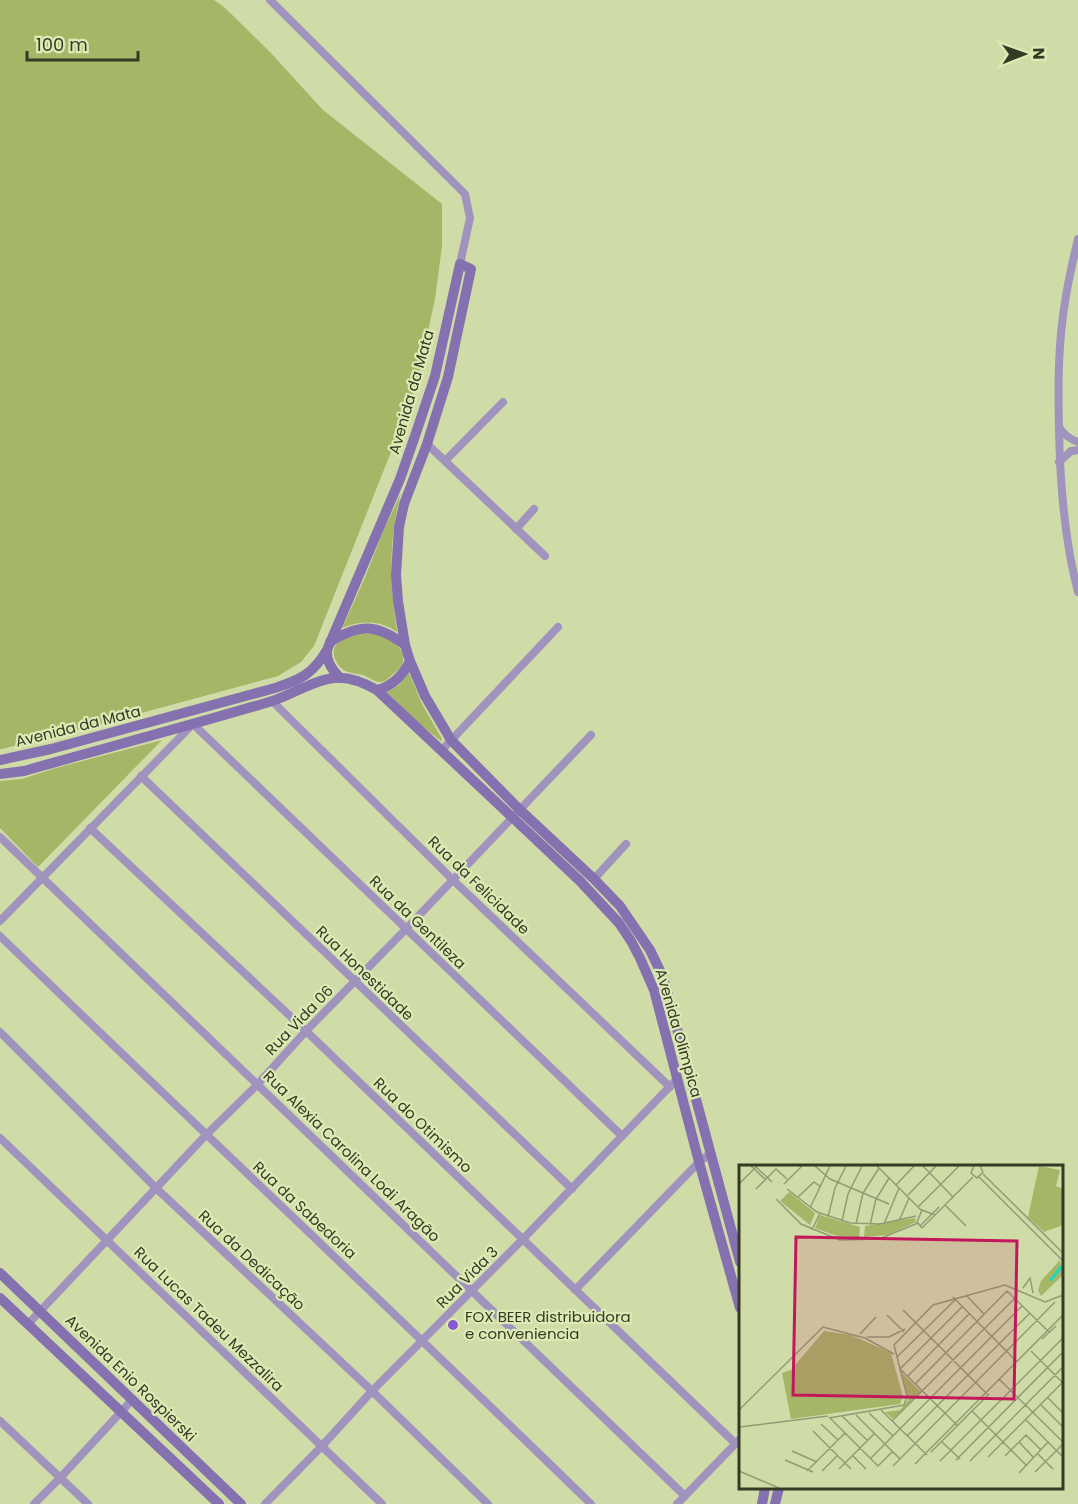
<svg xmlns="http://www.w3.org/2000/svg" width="1078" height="1504" font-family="Poppins,sans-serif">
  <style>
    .green { fill: #a6b667 }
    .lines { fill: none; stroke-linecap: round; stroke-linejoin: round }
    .street { stroke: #a093bd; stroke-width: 8 }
    .secondary { stroke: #8671b0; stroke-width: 10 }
    .poi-dot { fill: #885ad3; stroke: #ddeab4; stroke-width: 2 }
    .labels { text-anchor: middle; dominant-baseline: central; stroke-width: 4.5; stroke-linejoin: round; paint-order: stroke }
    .street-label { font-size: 15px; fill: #353a25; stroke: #ddeab4 }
    .poi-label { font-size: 15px; fill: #353a25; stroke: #ddeab4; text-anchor: start }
    .inset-river { fill: none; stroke: #1fd6ba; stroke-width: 3 }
    .inset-road { fill: none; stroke: #929b74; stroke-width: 1.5 }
    .view { fill: #c2185b; fill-opacity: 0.15; stroke: #c2185b; stroke-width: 3 }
    .inset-edge { fill: none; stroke: #353a25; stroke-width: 3 }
  </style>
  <rect width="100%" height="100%" fill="#d0dca8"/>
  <g class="green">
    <path d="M0,0H214L224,7L269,51L323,110L442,204V246L435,299L416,386L389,457L314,646L301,662L278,676L97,725L2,749H0Z"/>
    <path d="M401,493C388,540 390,585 397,632C381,620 360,620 342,628L364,580L385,527Z"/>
    <path d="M358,634C365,634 374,633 381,636C391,640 406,649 403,661C402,667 396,672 392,675C389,678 385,682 380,682C375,682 368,677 363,675C358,674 350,673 345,671C337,666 329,652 337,644C342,639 352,637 358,634Z"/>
    <path d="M409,673L422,704L442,739L441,741L421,725L387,692L399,685Z"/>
    <path d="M162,740L38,867L0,828V781L22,779L52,769Z"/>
  </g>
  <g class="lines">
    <g class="street">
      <path d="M270,0L465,194L470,218L460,264"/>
      <path d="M1078,239C1073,260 1068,281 1065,302C1058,344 1058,386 1059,429C1060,484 1064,539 1078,592"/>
      <path d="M1059,427C1064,435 1069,439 1078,442"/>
      <path d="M427,444L545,556"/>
      <path d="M445,461L503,402"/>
      <path d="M1059,462L1071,451L1078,450"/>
      <path d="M516,529L534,509"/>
      <path d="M272,701L453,880L670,1087"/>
      <path d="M441,751L558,627"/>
      <path d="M141,776L572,1189"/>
      <path d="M90,828L306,1031L736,1444"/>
      <path d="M0,837L685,1496"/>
      <path d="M594,879L626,844"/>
      <path d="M0,921L193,724L622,1136"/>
      <path d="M0,936C196,1126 395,1313 591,1504"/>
      <path d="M0,1032L156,1188L372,1391L488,1504"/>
      <path d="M0,1138L382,1504"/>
      <path d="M575,1290L699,1162L711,1153"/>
      <path d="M28,1324L206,1135L257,1085L306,1031L406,929L591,735"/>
      <path d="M0,1421L88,1504"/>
      <path d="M34,1504L60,1478L132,1400"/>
      <path d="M265,1504L322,1446L372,1391L522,1240L678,1078"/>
      <path d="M677,1504L740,1439"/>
    </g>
    <g class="secondary">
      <path d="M330,642C360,623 377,624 405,645"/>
      <path d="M327,651C326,661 332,670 340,678"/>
      <path d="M377,690C393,686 403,675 410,661"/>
      <path d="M0,760L51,749L275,688C300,680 313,674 327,650L400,479L416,433L435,376L460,264L471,269L448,377L427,444L404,504L399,527L396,575L398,601L405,645L410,661L425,696L451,740L519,809L594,879L620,906L650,950L663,977L740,1262"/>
      <path d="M0,774L24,771L45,765C120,744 195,724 269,702C290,696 313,680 334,678C349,676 363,682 377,690L580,881L619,923L631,941L640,958L654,990L699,1162L740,1308"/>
      <path d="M0,1273L241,1504"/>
      <path d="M0,1298L219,1504"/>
      <path d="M762,1504L765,1488"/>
      <path d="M775,1504L779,1488"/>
    </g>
  </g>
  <circle class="poi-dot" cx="453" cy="1325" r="6"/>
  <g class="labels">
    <g class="street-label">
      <text transform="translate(411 392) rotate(-74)">Avenida da Mata</text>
      <text transform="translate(78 726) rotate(-14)">Avenida da Mata</text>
      <text transform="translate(479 885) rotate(44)">Rua da Felicidade</text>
      <text transform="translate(418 922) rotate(44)">Rua da Gentileza</text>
      <text transform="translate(365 973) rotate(44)">Rua Honestidade</text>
      <text transform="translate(299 1020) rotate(-46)">Rua Vida 06</text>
      <text transform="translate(679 1033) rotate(74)">Avenida Olímpica</text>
      <text transform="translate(423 1125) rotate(44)">Rua do Otimismo</text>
      <text transform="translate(352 1156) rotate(44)">Rua Alexia Carolina Lodi Aragão</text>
      <text transform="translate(305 1210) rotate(43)">Rua da Sabedoria</text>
      <text transform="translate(252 1260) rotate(43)">Rua da Dedicação</text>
      <text transform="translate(467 1277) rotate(-45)">Rua Vida 3</text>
      <text transform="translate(209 1319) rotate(44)">Rua Lucas Tadeu Mezzalira</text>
      <text transform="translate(131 1378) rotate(44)">Avenida Enio Rospierski</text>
    </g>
    <g class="poi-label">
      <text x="465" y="1316">FOX BEER distribuidora<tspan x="465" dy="17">e conveniencia</tspan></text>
    </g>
  </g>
  <g transform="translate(739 1165)">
    <rect width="324" height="324" fill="#d0dca8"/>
    <path d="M300,1L321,5L317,21L324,24V60L305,67L289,52ZM50,27L76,48L71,60L41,36ZM81,50L121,62L120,72L98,71L76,63ZM176,53L177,57L148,70L125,72L126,61ZM321,95L324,110L302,131L299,125L302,116ZM85,166L112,170L152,188L164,232L161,239L52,254L43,208L52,205ZM163,208L182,227L154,254L146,247L161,245L169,235Z" fill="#a6b667"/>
    <path class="inset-river" d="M311,116L323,101"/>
    <path class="inset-road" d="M12,1L27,15M16,1L33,17M76,1L91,14L150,39M138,1L182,45M184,1L214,32M235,1L232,8L238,13L244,7L241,1M244,9L324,88M240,12L324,96M0,19L18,1M45,19L63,1M157,20L175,1M17,24L37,4L48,14M48,24L78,47L111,58L141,59L177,51M169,30L197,1M59,32L75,17L82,22M37,34L62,59L101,75L140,74L179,58M206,40L227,61M179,42L220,1M71,43L91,1M196,50L183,45L178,57L183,63L234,12M89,52L96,23L107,1M103,56L109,29L123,1M160,56L170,33M117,59L124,28L140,3M145,59L160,23M131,60L137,34L150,13M181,61L200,42M73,65L81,48M284,123L291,113L294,128M268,126L310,167M227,130L245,149M214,132L278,197M164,145L248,229M148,150L165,167M121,169L137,152M128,172H150L166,164M303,174L317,161M292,186L323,217M158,192L216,135M169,211L230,149M260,214L324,277M176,219L268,126M309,233L324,248M302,240L324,262M0,245L84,162L126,173L155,189M142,245L188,290M233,246L287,300M130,248L154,271M117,250L161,294M103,251L129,276M90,252L139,301L154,286M90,253L165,240L168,231L155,180L194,140L266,120L306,137L324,130M287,255L324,292M153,256L276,133M82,259L99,275M218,260L161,204L223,142M0,262L89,251M74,266L112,304M168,271L291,148M203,277L221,294M280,277L295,293M53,286L78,297M192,287L250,229M299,289L314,304M114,291L127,304M266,291L287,270L302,285M249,292L324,217M131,294L283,141M46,295L74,307M217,295L324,187M201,296L324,173M231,296L324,202M176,299L324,150M154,301L316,137M100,304L136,268M0,306L40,323M68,306L106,268M83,306L98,291M296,307L324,279M280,308L309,277"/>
    <path class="view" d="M57,72L278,76L275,234L54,230Z"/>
    <rect width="324" height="324" class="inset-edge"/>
  </g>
  <g transform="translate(1024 54) rotate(89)" stroke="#ddeab4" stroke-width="4.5" paint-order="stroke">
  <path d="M0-4.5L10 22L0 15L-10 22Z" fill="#353a25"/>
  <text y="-9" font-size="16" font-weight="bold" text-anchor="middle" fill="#353a25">N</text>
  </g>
  <path d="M27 51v9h111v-9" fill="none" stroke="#353a25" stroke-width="3"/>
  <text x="36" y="51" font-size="18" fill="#353a25" stroke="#ddeab4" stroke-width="4.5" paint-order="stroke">100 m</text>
</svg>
